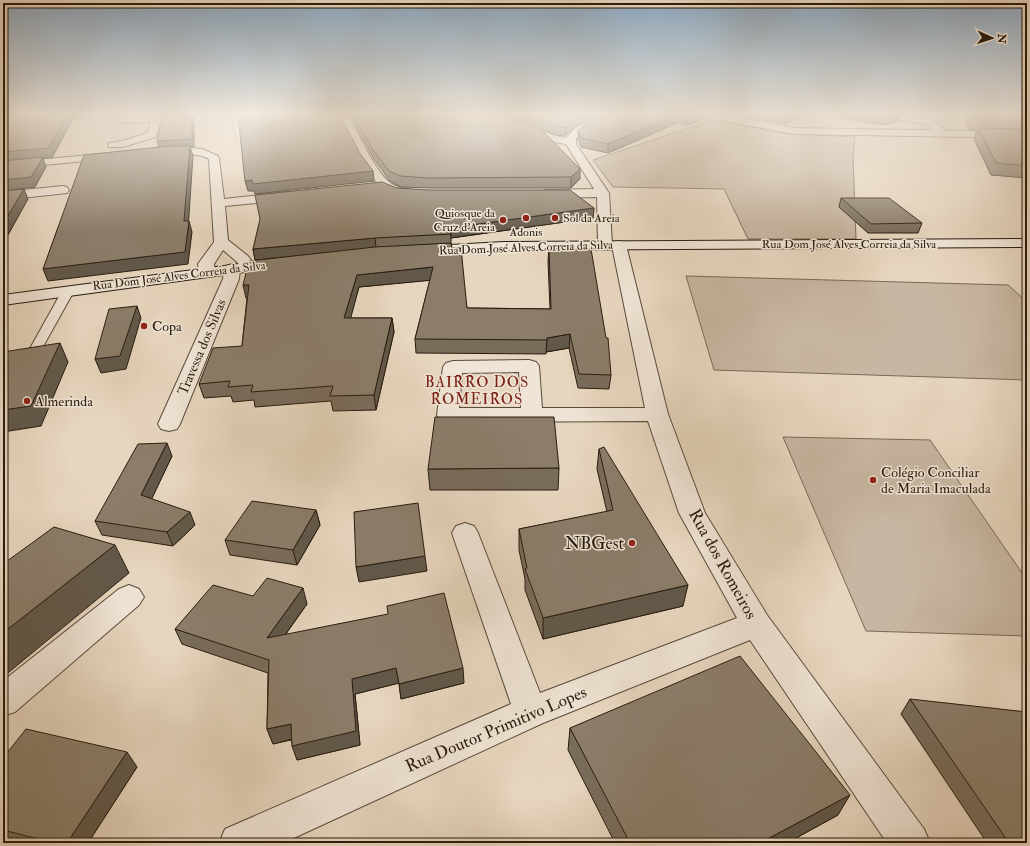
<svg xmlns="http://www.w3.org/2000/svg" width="1030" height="846" font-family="'IM FELL Double Pica',serif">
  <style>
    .green { fill: #c7b6a1; stroke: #786958 }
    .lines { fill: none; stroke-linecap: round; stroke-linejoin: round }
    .service-casing { stroke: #584a3a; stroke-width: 2 }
    .minor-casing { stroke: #584a3a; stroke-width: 2 }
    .tertiary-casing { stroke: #584a3a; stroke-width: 2 }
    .secondary-casing { stroke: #281c0e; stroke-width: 2 }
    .path { stroke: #281c0e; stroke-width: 1; stroke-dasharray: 0.5 1; stroke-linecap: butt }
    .service { fill: #efe4d5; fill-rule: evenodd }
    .minor { fill: #efe4d5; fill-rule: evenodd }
    .tertiary { fill: #efe4d5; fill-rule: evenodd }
    .secondary { fill: #efe4d5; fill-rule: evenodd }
    .wall { fill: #786c5b; stroke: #281c0e }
    .shaded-wall { fill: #61584a; stroke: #281c0e }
    .building { fill: #8b7d6a; stroke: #281c0e }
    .poi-dot { fill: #8f2418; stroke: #efe4d5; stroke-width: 1.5 }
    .labels { text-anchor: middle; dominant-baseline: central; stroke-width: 3; stroke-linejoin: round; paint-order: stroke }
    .far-poi-label { font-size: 12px; fill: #281c0e; stroke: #efe4d5; text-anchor: end }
    .far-street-label { font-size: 12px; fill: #281c0e; stroke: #efe4d5 }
    .poi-label { font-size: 14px; fill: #281c0e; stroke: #efe4d5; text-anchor: start }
    .street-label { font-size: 14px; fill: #281c0e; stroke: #efe4d5 }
    .neighbourhood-label { font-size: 15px; letter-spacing: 1px; fill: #7a1f14; stroke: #efe4d5 }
    .near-poi-label { font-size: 17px; fill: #281c0e; stroke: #efe4d5; text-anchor: end }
    .near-street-label { font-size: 17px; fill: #281c0e; stroke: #efe4d5 }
  </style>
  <rect width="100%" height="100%" fill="#e7d6bf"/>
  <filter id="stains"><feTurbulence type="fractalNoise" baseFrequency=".005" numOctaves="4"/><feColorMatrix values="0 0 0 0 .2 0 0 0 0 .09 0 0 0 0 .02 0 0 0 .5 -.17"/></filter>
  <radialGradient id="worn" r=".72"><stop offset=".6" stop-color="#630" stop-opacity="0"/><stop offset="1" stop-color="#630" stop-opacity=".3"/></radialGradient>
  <g class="green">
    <path d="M713,120L781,133L855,137L853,158L856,239H748L724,189L613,187L593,160Z"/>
    <path d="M686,276L1008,285L1027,302V380L714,370Z"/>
    <path d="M783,437L930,440L1027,580V636L866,631Z"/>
  </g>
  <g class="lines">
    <g class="service-casing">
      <path id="service" d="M68,288L74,291L40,352L39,355H29L28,352L62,291Z"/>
    </g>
    <g class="minor-casing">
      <g id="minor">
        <path d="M340,115H348C359,134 373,168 389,182C396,188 404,188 412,190L414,193L412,196C402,198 388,195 381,187C371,179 341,126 340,115Z"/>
        <path d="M609,115H623L621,117L589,129L576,138V144L609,193L612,244L614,242L619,241L624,242L626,245L668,414L705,513L767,615L924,829L930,843H887L750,640L543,723L283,843H219L225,829L511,704L452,533L456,526L465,523L474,526L478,533L540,693L737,618L679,513L648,421L448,422L440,420L437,415L443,367L446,363L453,361L529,360L536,362L539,366L542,408H645L612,246L610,248L605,249L600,248L598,245L597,197L546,198L542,197L540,194L542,191L546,190L594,189L566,144L549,141L520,128L518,126L523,123L526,124L555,136L566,138L576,128ZM519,372L521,408H459L462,373Z"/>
        <path d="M736,115H749L735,122H729L727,120Z"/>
        <path d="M886,115C908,115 934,115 949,134L944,137L940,136L925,124L891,118Z"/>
        <path d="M150,116L159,119L161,121L155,137L123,147H109L108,145L109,143L122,141L147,133L151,122L121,123L118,122L116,120L118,118Z"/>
        <path d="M182,147L202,149L218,156L219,158L224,199L286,192L290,193L292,196L290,199L286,200L225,206L228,240L248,256L256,267L253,270L248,272L243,270L237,262L223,250L214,264L215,272L213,275L207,277L201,275L199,272L198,264L214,242L209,159C194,150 162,158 157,152L162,149Z"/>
        <path d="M111,153L115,154L116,156L115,158L3,169V163Z"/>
        <path d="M63,186L67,187L69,190L67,193L3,200V192Z"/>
        <path d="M232,264L238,266L240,269L239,279L180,424L177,429L169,431L161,429L158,424L223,279L224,269L226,266Z"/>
        <path d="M129,585L139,589L144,597L139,605L15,712L3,716V681L119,589Z"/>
      </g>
    </g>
    <g class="tertiary-casing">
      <path id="tertiary" d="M702,115H723L795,128L1027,132V138L795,134L707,118Z"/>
    </g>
    <g class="secondary-casing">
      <g id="secondary">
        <path d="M1027,239V247L504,250L431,254L426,253L424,250L426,247L431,246L504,242Z"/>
        <path d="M277,259L282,261L285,264L282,267L3,305V295Z"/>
      </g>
    </g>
    <g class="path">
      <path d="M212,115L230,116L237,141"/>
      <path d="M230,116H242"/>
    </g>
    <use href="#service" class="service"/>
    <use href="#minor" class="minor"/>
    <use href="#tertiary" class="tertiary"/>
    <use href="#secondary" class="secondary"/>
  </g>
  <g class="wall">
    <path d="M351,115H606L591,119L576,126L565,136L556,135L517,120L580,179L571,188H430L401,187L390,181L374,159L351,118Z"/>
    <path d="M609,115H705V118L686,125L677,123L608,153L581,147L578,139V130Z"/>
    <path d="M748,115H804L785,124L748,117Z"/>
    <path d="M828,115H900L899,121L883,125L827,116Z"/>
    <path d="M969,115H1027V178L991,175L974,139L977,130H969L966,123Z"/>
    <path d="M397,188L594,208L593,218L451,238V243L452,248L467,308L550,309L548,261L549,248L611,375L609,389L578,388L569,348L546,352V354L416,353L415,339L430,280L359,287L350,318H392L394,332L376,410L333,411L331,401L255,407L254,400L233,402L231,396L204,398L199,384L242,346L247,298H246L255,260L253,249Z"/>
    <path d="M841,198L922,223L918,233H868L839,207Z"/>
    <path d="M599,449L683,606L543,639L525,590V579L519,550V529L607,512L597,469Z"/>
    <path d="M172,456L151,499L195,525L173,546L102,535L95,521Z"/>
    <path d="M559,468L558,490H430L428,469Z"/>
    <path d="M316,510L320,525L297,565L230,555L225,540Z"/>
    <path d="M253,596L307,604L286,634L464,683L401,699L399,683L355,694L360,745L297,760L291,740L273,744L267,729L268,673L182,644L175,629Z"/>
    <path d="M910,699L1027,843H987L901,714Z"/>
    <path d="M570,728L838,815L787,843H615L568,750Z"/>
    <path d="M3,758L137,767L88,843H13L3,840Z"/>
  </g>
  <g class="shaded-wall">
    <path d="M68,115H75L52,158H43L46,167L35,187L3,191V152Z"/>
    <path d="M192,115H194V147H190L193,156L188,230L189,221L192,232L188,264L48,281L43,269L159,149L157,141Z"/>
    <path d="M511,115H517V120L511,123Z"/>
    <path d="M582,115H606L591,119L576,126L565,136L566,128L577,117Z"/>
    <path d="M677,115H678L677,123L608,153V144Z"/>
    <path d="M691,115H705V118L686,125L687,116Z"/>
    <path d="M788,115H804L785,124L787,116Z"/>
    <path d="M894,115H900L899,121L883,125L885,117Z"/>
    <path d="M580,169V179L571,188V177Z"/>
    <path d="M373,171L374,181L255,194L254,191H248L245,181Z"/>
    <path d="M24,189L28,199L3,244V224Z"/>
    <path d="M594,208L593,218L451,238L450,228Z"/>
    <path d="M375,238L376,248L255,260L253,249Z"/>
    <path d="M433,267L434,280L359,287L347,332L344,318L357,275Z"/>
    <path d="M243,285H249L252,298H246Z"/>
    <path d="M137,306L141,318L126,369L101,373L95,359Z"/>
    <path d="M392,318L394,332L376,410L374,395Z"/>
    <path d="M570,334L569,348L546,352L547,338Z"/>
    <path d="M60,343L68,362L41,426L3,432V410Z"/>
    <path d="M167,443L172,456L147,509L141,495Z"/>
    <path d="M316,510L320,525L297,565L293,550Z"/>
    <path d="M190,512L195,525L173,546L167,532Z"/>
    <path d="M115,545L129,573L3,677V633Z"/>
    <path d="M425,556L427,571L359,582L356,567Z"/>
    <path d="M688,585L683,606L543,639V618Z"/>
    <path d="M303,588L307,604L272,653L267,638Z"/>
    <path d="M396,668L399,683L355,694L360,745L297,760L292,746L352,679Z"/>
    <path d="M463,668L464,683L401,699L399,684Z"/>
    <path d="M291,724L296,738L273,744L267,729Z"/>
    <path d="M127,752L137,767L88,843H67Z"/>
    <path d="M850,795L838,815L787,843H760Z"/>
  </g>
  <g class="building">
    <path d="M3,115H68L48,148L3,152Z"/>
    <path d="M162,115H192V139L157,141Z"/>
    <path d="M238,115H340L359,152L373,171L253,184L252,180L245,181Z"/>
    <path d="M353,115H511V117L513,119L541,129L580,169L571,177L429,178L400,176L389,171L373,150Z"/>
    <path d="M528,115H582L577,117L566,128L557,126Z"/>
    <path d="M609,115H677L608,144L581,138L578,130L590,122Z"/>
    <path d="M681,115H691L687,116Z"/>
    <path d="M871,115H894L885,117Z"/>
    <path d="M971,115H1027V120L973,119Z"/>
    <path d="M978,128L1027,129V166L996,163Z"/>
    <path d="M169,146H190L184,221H189L185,252L43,269L84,155Z"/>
    <path d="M43,157L31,177L3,180V161Z"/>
    <path d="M382,182L397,188L429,190H570L594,208L450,228L451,234L375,238L253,249L260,219L255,195Z"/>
    <path d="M24,189L3,224V191Z"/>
    <path d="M841,198H889L922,223L871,224Z"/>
    <path d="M451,243L452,248H461L467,308L551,309L549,248L591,249L606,338H608L611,375L579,374L570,334L547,338V340L415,339L433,267L357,275L344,318H392L374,395L330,396L333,386L251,392L253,385L228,387L230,381L199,384L213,348L242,346L249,285H243L249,261L375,247Z"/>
    <path d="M137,306L120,356L95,359L109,309Z"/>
    <path d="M60,343L31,406L3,410V352Z"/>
    <path d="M435,417H554L559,468L428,469Z"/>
    <path d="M167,443L141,495L190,512L167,532L95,521L138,444Z"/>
    <path d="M604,447L688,585L543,618L525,569L527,568L519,529L613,510L599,449Z"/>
    <path d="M252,501L316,510L293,550L225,540Z"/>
    <path d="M418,503L425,556L356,567L354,512Z"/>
    <path d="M54,527L115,545L3,633V564Z"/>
    <path d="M267,578L303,588L267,638L388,614L387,606L444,593L463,668L399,684L396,668L352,679L356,731L292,746L291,724L267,729L269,660L175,629L213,585L253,596Z"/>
    <path d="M740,656L850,795L760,843H630L570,728Z"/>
    <path d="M910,699L1027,712V843H1009Z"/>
    <path d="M26,729L127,752L67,843H54L3,830V758Z"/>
  </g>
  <linearGradient id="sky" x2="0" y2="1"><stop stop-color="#8da8c0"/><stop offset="0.49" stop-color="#f4ede2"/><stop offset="1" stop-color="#f4ede2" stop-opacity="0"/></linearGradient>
  <rect width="1030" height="233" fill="url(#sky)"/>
  <g class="poi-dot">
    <circle cx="526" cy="218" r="4"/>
    <circle cx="555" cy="218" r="4"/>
    <circle cx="503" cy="220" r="4"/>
    <circle cx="144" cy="326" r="4"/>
    <circle cx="27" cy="401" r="4"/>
    <circle cx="873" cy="480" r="4"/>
    <circle cx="632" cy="543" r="4"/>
  </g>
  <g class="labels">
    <g class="far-poi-label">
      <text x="495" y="213">Quiosque da<tspan x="495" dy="14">Cruz d'Areia</tspan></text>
      <text x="563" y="218" text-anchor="start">Sol da Areia</text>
      <text x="526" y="232" text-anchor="middle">Adonis</text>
    </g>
    <g class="far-street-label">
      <text x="849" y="244">Rua Dom José Alves Correia da Silva</text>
      <text transform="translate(526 248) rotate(-2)">Rua Dom José Alves Correia da Silva</text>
      <text transform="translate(179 276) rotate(-7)">Rua Dom José Alves Correia da Silva</text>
    </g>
    <g class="poi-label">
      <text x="152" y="326">Copa</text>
      <text x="35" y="401">Almerinda</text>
      <text x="881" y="472">Colégio Conciliar<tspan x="881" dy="16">de Maria Imaculada</tspan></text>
    </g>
    <g class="street-label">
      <text transform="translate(202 347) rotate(-67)">Travessa dos Silvas</text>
    </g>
    <g class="neighbourhood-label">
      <text x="477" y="382">BAIRRO DOS<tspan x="477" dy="17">ROMEIROS</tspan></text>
    </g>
    <g class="near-poi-label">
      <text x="624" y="543">NBGest</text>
    </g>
    <g class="near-street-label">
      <text transform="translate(723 564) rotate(61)">Rua dos Romeiros</text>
      <text transform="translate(496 729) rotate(-23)">Rua Doutor Primitivo Lopes</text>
    </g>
  </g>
  <rect width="1030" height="846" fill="none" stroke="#e7d6bf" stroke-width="16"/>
  <rect x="4" y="4" width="1022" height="838" fill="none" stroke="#281c0e" stroke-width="2"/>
  <rect x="8" y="8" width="1014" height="830" fill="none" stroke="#281c0e"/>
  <g transform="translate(992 38) rotate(93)" stroke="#efe4d5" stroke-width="3" paint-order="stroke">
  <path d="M0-3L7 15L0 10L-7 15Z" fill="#281c0e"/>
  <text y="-6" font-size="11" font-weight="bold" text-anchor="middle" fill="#281c0e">N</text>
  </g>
  <rect width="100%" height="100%" filter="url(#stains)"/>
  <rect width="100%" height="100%" fill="url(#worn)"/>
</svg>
